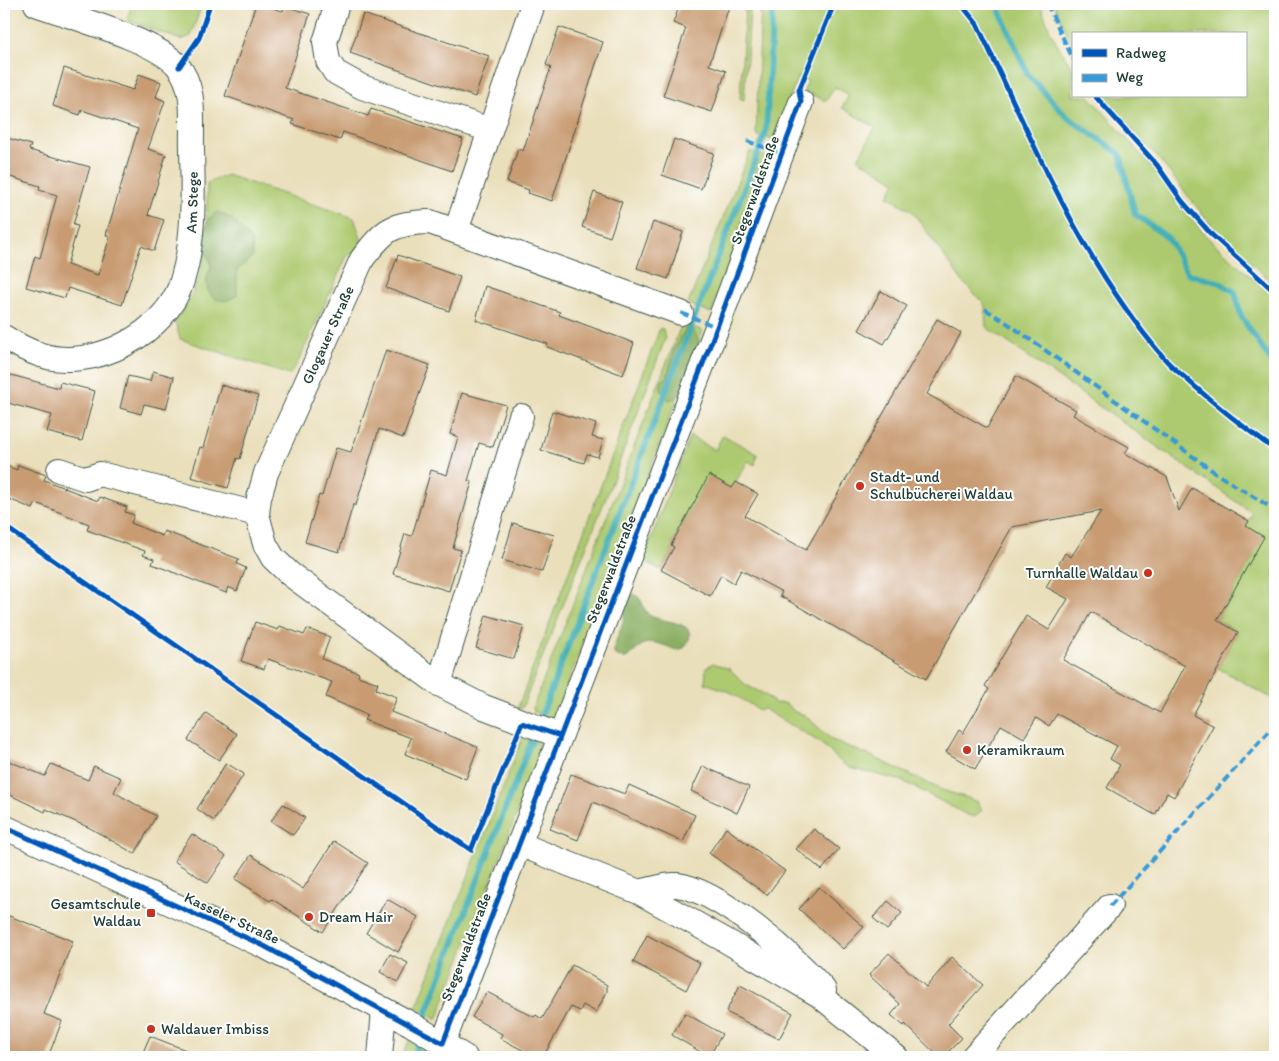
<svg xmlns="http://www.w3.org/2000/svg" width="1279" height="1061" font-family="Itim,sans-serif">
  <style>
    .green { fill: #adca70; stroke: #668452 }
    .forest { fill: #8aae62; stroke: #54764b }
    .lines { fill: none; stroke-linecap: round; stroke-linejoin: round }
    .stream { stroke: #3caeb5; stroke-width: 6 }
    .building { fill: #c89b72; fill-rule: evenodd }
    .minor-casing { stroke: #3d5548; stroke-width: 26 }
    .minor { stroke: #fff; stroke-width: 24 }
    .quiet { stroke: #3a99d8; stroke-width: 4; stroke-dasharray: 8 4; stroke-linecap: butt }
    .cycleway-casing { stroke: #fff; stroke-width: 8 }
    .cycleway { stroke: #0057b8; stroke-width: 5 }
    .poi-dot { fill: #c8321e; stroke: #fff; stroke-width: 2 }
    .labels { text-anchor: middle; dominant-baseline: central; stroke-width: 4; stroke-linejoin: round; paint-order: stroke }
    .street-label { font-size: 15px; fill: #1f3d34; stroke: #fff }
    .poi-label { font-size: 15px; fill: #1f3d34; stroke: #fff; text-anchor: start }
  </style>
  <rect width="100%" height="100%" fill="#fff"/>
  <filter id="ink" filterUnits="userSpaceOnUse"><feTurbulence type="fractalNoise" baseFrequency=".02" numOctaves="2"/><feDisplacementMap in="SourceGraphic" scale="10" xChannelSelector="R" yChannelSelector="G"/><feConvolveMatrix kernelMatrix="1 2 1 2 8 2 1 2 1" color-interpolation-filters="sRGB"/></filter>
  <filter id="wash" filterUnits="userSpaceOnUse"><feTurbulence type="fractalNoise" baseFrequency=".0096" numOctaves="4" result="noise"/><feDisplacementMap in="SourceGraphic" scale="20" xChannelSelector="R" yChannelSelector="G"/><feGaussianBlur stdDeviation="1.12" result="paint"/><feColorMatrix in="noise" values="0 0 0 0 0 0 0 0 0 0 0 0 0 0 0 0 0 1.4 0 .05"/><feComposite in="paint" operator="in"/></filter>
  <g filter="url(#wash)">
    <rect width="100%" height="100%" fill="#eadfbb"/>
    <g class="green">
      <path d="M132,4H202L191,36L181,40L127,20Z"/>
      <path d="M761,4H1040L1051,33L1073,70V96H1089L1153,168L1178,203L1207,237L1275,298V700L1218,668L1238,632L1217,620L1254,555L1235,545L1252,513L986,327L985,305L963,282L912,211L888,196L896,182L858,159L875,127L842,108L849,95L835,87L826,101L804,91L808,81L798,77L773,140L756,135Z"/>
      <path d="M1054,4H1275V285L1215,230L1159,159L1102,96H1245V34H1073V46Z"/>
      <path d="M745,8L750,10L744,100L740,99Z"/>
      <path d="M750,151L770,158L711,313L688,304Z"/>
      <path d="M227,175L354,218L362,241L356,252L347,256L297,364L289,375L180,339L175,321C210,277 207,236 207,183Z"/>
      <path d="M682,323L703,331L555,716L550,718L534,712L533,707Z"/>
      <path d="M660,328L663,329L665,339L609,490L522,708L517,710Z"/>
      <path d="M723,435L757,454L755,465L748,461L732,488L709,476L671,545L674,547L661,570L643,560L690,436L715,450Z"/>
      <path d="M713,663L730,669L746,685L764,694L775,703H785L795,712L805,715L832,740L871,756L942,790L968,798L977,802L982,810L975,817L967,815L903,781L850,768C837,761 830,750 819,742C801,730 782,721 764,709L759,710L730,692L705,683L706,668Z"/>
      <path d="M523,737L543,746L437,1020L416,1008Z"/>
      <path d="M410,1039L426,1042L449,1057H414L404,1051Z"/>
    </g>
    <g class="forest">
      <path d="M218,212L232,219L252,241L253,256L237,270V295C223,307 204,299 207,278C207,274 210,271 211,267C211,260 207,254 203,249C204,236 204,217 218,212Z"/>
      <path d="M686,328L692,329C706,347 693,356 687,372C682,384 685,397 669,400C662,394 659,389 662,380L667,378L674,349Z"/>
      <path d="M634,594C643,599 642,606 647,613C655,624 707,618 684,648L676,650C666,646 651,638 641,646C634,652 633,654 624,659L614,654C613,642 622,630 624,618C625,609 622,603 628,595Z"/>
    </g>
    <g class="lines">
      <g class="stream">
        <path d="M999,4L1000,12L1028,75L1066,116L1120,154L1135,214L1168,238L1188,274L1218,282L1235,292L1241,316L1275,367"/>
        <path d="M422,1025L766,132L773,4"/>
        <path d="M419,1035L416,1051L426,1057"/>
      </g>
    </g>
    <g id="blocks">
      <g class="building">
        <path d="M256,4L283,11L285,6L310,14L285,88L368,116L371,109L463,139L452,171L343,132L340,140L292,124L294,120L225,96Z"/>
        <path d="M680,4H730L709,65L726,71L712,112L663,96L686,28L673,23Z"/>
        <path d="M363,14L489,56L475,97L350,53Z"/>
        <path d="M559,27L603,42L552,201L528,193L529,190L507,182L518,149L523,151L551,67L546,65Z"/>
        <path d="M64,68L133,90L139,74L161,82L156,97L165,101L148,149L166,155L148,215L164,220L154,251L141,246L122,305L68,288L65,298L26,287L35,256L40,258L57,195L39,190L40,186L4,175V137L31,145L29,150L90,167L73,225L78,226L67,265L98,275L110,237L106,235L138,129L82,110L80,115L53,106Z"/>
        <path d="M674,139L714,153L701,189L662,175Z"/>
        <path d="M594,192L622,202L610,237L582,227Z"/>
        <path d="M653,222L683,232L668,279L637,268Z"/>
        <path d="M398,255L460,277L449,311L386,288Z"/>
        <path d="M485,286L560,312L559,315L634,343L623,375L547,347L548,344L476,320Z"/>
        <path d="M881,291L907,306L884,344L859,330Z"/>
        <path d="M937,319L961,333L927,394L987,428L1016,376L1076,410L1073,415L1129,447L1125,453L1167,477L1179,511L1192,488L1249,521L1246,526L1264,537L1217,620L1238,632L1193,715L1213,726L1174,797L1167,793L1155,815L1107,788L1120,765L1110,759L1117,746L1057,714L1049,726L1036,718L1024,738L1001,725L975,769L946,752L959,730L963,733L989,689L985,686L1026,616L1049,630L1068,599L1046,587L1065,553L1071,557L1101,511L1012,527L926,679L780,596L782,592L741,570L734,583L721,575L710,596L661,570L674,547L671,545L709,475L732,488L736,482L758,494L745,516L806,550ZM1091,612L1185,666L1160,713L1063,660Z"/>
        <path d="M386,350L430,365L403,438L379,429L356,505H353L339,552L305,542L319,495L322,496L336,448L351,452Z"/>
        <path d="M153,371L174,377L166,409L144,404L141,414L120,408L128,376L150,381Z"/>
        <path d="M4,373L59,388L60,382L95,391L82,441L47,432L52,415L4,402Z"/>
        <path d="M221,385L258,396L240,459L237,458L228,488L191,477L200,447L203,448Z"/>
        <path d="M462,393L506,405L493,447L479,443L468,481L472,482L453,548L461,550L449,591L393,574L405,534L412,536L431,470L447,475L458,437L450,434Z"/>
        <path d="M552,411L596,424L592,437L603,440L598,457L587,454L584,463L541,450Z"/>
        <path d="M4,465L17,470L18,465L46,475L44,480L98,501L100,497L127,507L125,512L134,515L131,523L162,536L164,531L239,559L237,564L246,568L237,591L228,587L226,593L152,564L154,559L143,555L145,551L87,530L89,524L36,503L33,509L4,497Z"/>
        <path d="M513,523L554,535L542,572L502,560Z"/>
        <path d="M486,615L524,626L514,659L476,648Z"/>
        <path d="M255,622L278,630L280,626L304,635L307,629L330,637L322,659L359,673L358,676L378,683L376,689L397,697L391,712L478,747L466,779L405,754L411,738L364,720L367,715L326,697L332,682L268,659L264,669L241,661Z"/>
        <path d="M206,713L237,734L219,760L188,740Z"/>
        <path d="M4,759L45,776L51,764L88,780L94,766L121,778L114,792L156,816L135,854L90,828L46,809L45,812L4,792Z"/>
        <path d="M226,763L244,774L214,821L197,809Z"/>
        <path d="M703,766L749,787L737,813L691,791Z"/>
        <path d="M571,774L625,794L629,785L695,815L683,842L593,802L578,840L550,829Z"/>
        <path d="M283,804L305,818L293,835L271,821Z"/>
        <path d="M726,828L785,871L767,895L709,853Z"/>
        <path d="M814,829L839,849L822,870L796,849Z"/>
        <path d="M192,834L226,856L208,883L174,861Z"/>
        <path d="M334,841L368,863L323,932L272,899L270,901L235,879L251,855L303,889Z"/>
        <path d="M819,887L864,927L843,949L799,909Z"/>
        <path d="M387,899L418,917L398,952L366,933Z"/>
        <path d="M888,901L902,913L887,930L873,918Z"/>
        <path d="M4,914L73,941L44,1014L62,1021L48,1057H4Z"/>
        <path d="M647,935L700,963L686,990L633,962Z"/>
        <path d="M889,953L926,987L952,957L983,985L948,1024L962,1038L943,1057H939L905,1024L904,1026L891,1015L900,1004L869,975Z"/>
        <path d="M390,954L408,963L398,982L380,972Z"/>
        <path d="M572,965L607,985V992L596,1012L583,1005L580,1011L571,1007L543,1057H535L500,1038L502,1034L472,1017L487,992L534,1017L536,1015L542,1019Z"/>
        <path d="M740,985L793,1013L779,1039L726,1012Z"/>
        <path d="M685,1013L722,1034L709,1057L672,1035Z"/>
        <path d="M150,1036L201,1056L200,1057H141Z"/>
      </g>
    </g>
  </g>
  <g filter="url(#ink)">
    <use href="#blocks" fill-opacity="0" stroke="#3d5548" stroke-width="1"/>
    <g class="lines">
      <g class="minor-casing">
        <g id="minor">
          <path d="M337,4L325,42L328,61L335,72L362,87L490,130"/>
          <path d="M456,231L533,4"/>
          <path id="s1" d="M4,337C15,344 28,351 41,355C93,372 167,333 182,281C195,239 193,192 192,149C191,122 197,88 177,65C155,40 71,17 36,4"/>
          <path d="M59,470L86,479L100,474L257,514"/>
          <path d="M439,684L521,416"/>
          <path id="s2" d="M560,736L484,707L439,684L290,574L273,558L265,544L257,514L259,498L266,473L362,259C385,229 392,223 430,222L681,313"/>
          <path d="M4,827L264,946L411,1024L465,1057"/>
          <path d="M519,844L639,892L723,939L819,995L896,1057"/>
          <path d="M639,892C651,890 665,884 677,885C719,890 797,958 824,990"/>
          <path d="M443,1043L717,327L801,102"/>
          <path d="M380,1057L384,1010"/>
          <path d="M973,1057L1110,906"/>
        </g>
      </g>
      <use href="#minor" class="minor"/>
      <g class="quiet">
        <path d="M1047,4L1073,59"/>
        <path d="M747,141L782,154"/>
        <path d="M985,309L1010,325L1220,476L1275,510"/>
        <path d="M681,313L717,327"/>
        <path d="M1110,906L1275,725"/>
      </g>
      <g class="cycleway-casing">
        <g id="cycleway">
          <path d="M961,4L977,24C1032,139 1080,261 1164,358C1172,368 1183,375 1192,384C1219,408 1246,429 1275,450"/>
          <path d="M179,67L199,38L210,4"/>
          <path d="M1095,96L1157,165L1182,201L1211,234L1275,292"/>
          <path d="M4,526L471,850L522,723L560,736"/>
          <path d="M4,827L264,946L443,1043L717,327L801,102L799,90L834,4"/>
        </g>
      </g>
      <use href="#cycleway" class="cycleway"/>
    </g>
  </g>
  <g class="poi-dot">
    <circle cx="860" cy="486" r="5"/>
    <circle cx="1148" cy="573" r="5"/>
    <circle cx="967" cy="750" r="5"/>
    <rect x="146" y="908" width="10" height="10" rx="2.5"/>
    <circle cx="309" cy="917" r="5"/>
    <circle cx="151" cy="1029" r="5"/>
  </g>
  <g class="labels">
    <g class="street-label">
      <text transform="translate(755 190) rotate(-70)">Stegerwaldstraße</text>
      <text stroke="none"><textPath href="#s1" startOffset="295">Am Stege</textPath></text>
      <text stroke="none"><textPath href="#s2" startOffset="581">Glogauer Straße</textPath></text>
      <text transform="translate(611 569) rotate(-69)">Stegerwaldstraße</text>
      <text transform="translate(232 918) rotate(25)">Kasseler Straße</text>
      <text transform="translate(466 947) rotate(-69)">Stegerwaldstraße</text>
    </g>
    <g class="poi-label">
      <text x="870" y="477">Stadt- und<tspan x="870" dy="17">Schulbücherei Waldau</tspan></text>
      <text x="1138" y="573" text-anchor="end">Turnhalle Waldau</text>
      <text x="977" y="750">Keramikraum</text>
      <text x="141" y="904" text-anchor="end">Gesamtschule<tspan x="141" dy="17">Waldau</tspan></text>
      <text x="319" y="917">Dream Hair</text>
      <text x="161" y="1029">Waldauer Imbiss</text>
    </g>
  </g>
  <rect width="1279" height="1061" fill="none" stroke="#fff" stroke-width="20"/>
  <rect x="1072" y="32" width="175" height="65" fill="#ffffff" stroke="#a5b1ae"/>
  <rect x="1082" y="49" width="25" height="8" fill="#0057b8" stroke="#a5b1ae"/>
  <text x="1116" y="58" font-size="15" fill="#1f3d34">Radweg</text>
  <rect x="1082" y="74" width="25" height="8" fill="#3a99d8" stroke="#a5b1ae"/>
  <text x="1116" y="82" font-size="15" fill="#1f3d34">Weg</text>
</svg>
